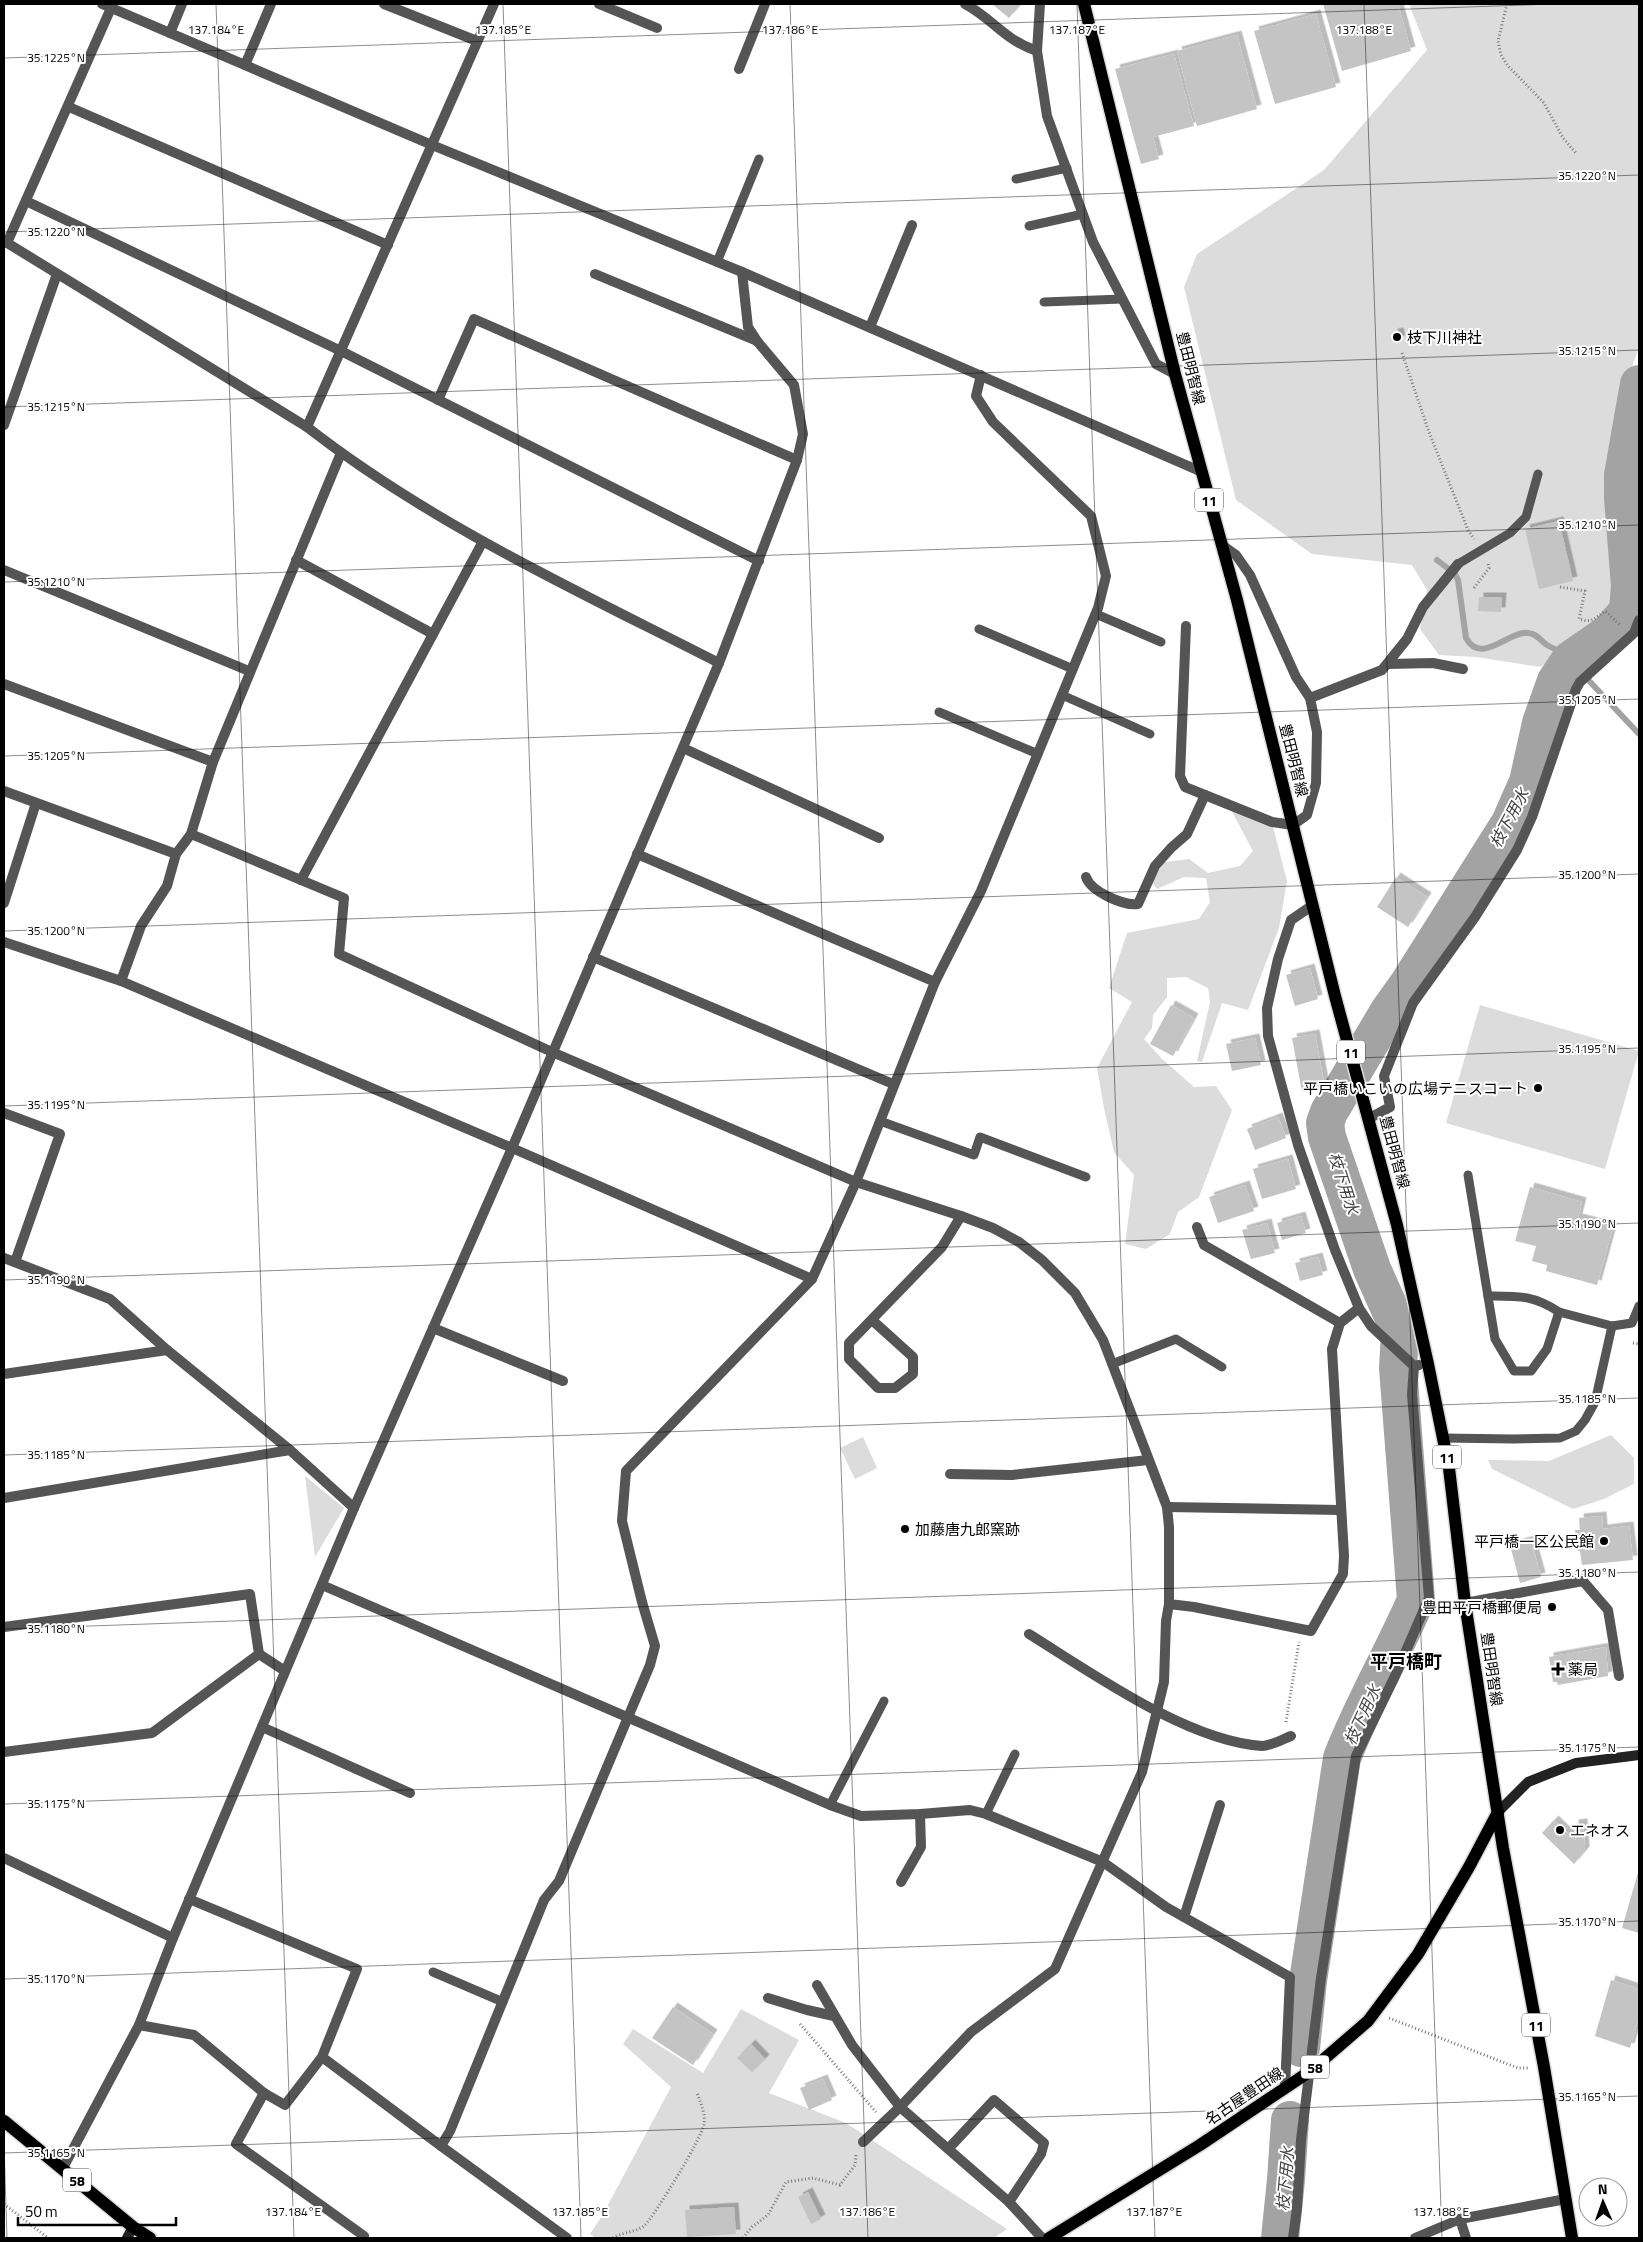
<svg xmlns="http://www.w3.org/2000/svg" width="1643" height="2242" font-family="'Titillium Web','Noto Sans JP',sans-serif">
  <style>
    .green { fill: #dcdcdc }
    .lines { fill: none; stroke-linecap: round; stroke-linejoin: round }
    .stream { stroke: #a3a3a3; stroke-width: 6 }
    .river { stroke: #a3a3a3; stroke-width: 38 }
    .building { fill: #c4c4c4; filter: url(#shadow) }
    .primary-casing { stroke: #dbdbdb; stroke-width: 15 }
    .path { stroke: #777; stroke-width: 3; stroke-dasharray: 1 2.5; stroke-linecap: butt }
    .lane { stroke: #555; stroke-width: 9 }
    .street { stroke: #555; stroke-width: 10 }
    .secondary { stroke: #222; stroke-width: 10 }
    .primary { stroke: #000; stroke-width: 12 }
    .ticks { fill: none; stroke: #000; stroke-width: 1; stroke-opacity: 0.45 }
    .poi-dot { fill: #000; stroke: #fff; stroke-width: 2 }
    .labels { text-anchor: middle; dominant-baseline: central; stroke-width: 4; stroke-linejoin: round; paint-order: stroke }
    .shield { fill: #fff; stroke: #4c4c4c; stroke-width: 1 }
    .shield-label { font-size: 14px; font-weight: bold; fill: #000 }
    .poi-label { font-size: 15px; fill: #000; stroke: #fff; text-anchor: start }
    .street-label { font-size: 15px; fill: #000; stroke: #fff }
    .water-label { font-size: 16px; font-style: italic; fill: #444; stroke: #fff }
    .quarter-label { font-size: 18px; font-weight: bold; fill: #000; stroke: #fff }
    .ticks-label { font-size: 12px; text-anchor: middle; fill: #000; stroke: #fff; stroke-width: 4; stroke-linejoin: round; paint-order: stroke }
  </style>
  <defs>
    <filter id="shadow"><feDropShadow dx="4.5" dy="-4.5" stdDeviation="0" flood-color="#0004"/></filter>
  </defs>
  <rect width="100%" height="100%" fill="#fff"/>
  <g class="green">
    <path d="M1409,4H1639V347L1623,393L1613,460L1625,590C1618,634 1602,627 1569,645C1559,651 1550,660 1541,667L1476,657L1439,655L1420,629L1427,590L1412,565L1312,554L1236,500L1184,287L1197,254L1324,170L1427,50Z"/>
    <path d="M1230,808L1273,827L1287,881L1279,928L1248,1010L1222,1003L1202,1062L1197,1061L1210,1002L1208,988L1186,977L1167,978V997L1153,1015L1152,1028L1144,1039L1161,1058L1194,1087L1216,1086L1232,1110L1199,1197L1178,1212L1170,1234L1146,1249L1125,1244L1134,1175L1114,1152L1104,1108L1097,1068L1132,1002L1109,988L1127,933L1199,919L1210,902L1206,878L1184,877L1157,889L1150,881L1165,862L1189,859L1208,873L1240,866L1253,851Z"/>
    <path d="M1480,1005L1639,1051L1605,1169L1446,1123Z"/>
    <path d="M1611,1435L1634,1458V1484L1604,1499L1573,1509L1492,1469L1488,1460L1549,1461Z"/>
    <path d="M863,1437L877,1468L855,1479L840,1448Z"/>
    <path d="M305,1476L344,1508L315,1557Z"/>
    <path d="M741,2009L799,2040L769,2093L846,2123L1007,2229L994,2238H596L590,2234L602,2216L671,2087L623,2044L633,2029L703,2073Z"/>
  </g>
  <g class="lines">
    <path class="stream" d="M1437,560L1455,574L1458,580L1466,638C1482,666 1509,630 1528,633C1536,633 1541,641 1547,645C1552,648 1557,650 1562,652L1639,734"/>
    <g class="river">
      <path d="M1301,2048L1308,1981L1342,1758C1363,1704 1393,1653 1416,1600L1398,1368L1400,1332L1372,1269L1327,1137L1325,1123L1329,1112L1389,1011L1409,983L1510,823L1528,782L1541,723L1556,681L1570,660L1609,633L1628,611L1630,586L1623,498V475L1639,384"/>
      <path d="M1280,2238L1286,2180L1290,2120"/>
    </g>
  </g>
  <g class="building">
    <path d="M992,4H1021L1009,18Z"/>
    <path d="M1323,4H1398L1411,51L1342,71Z"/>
    <path d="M1316,14L1336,87L1275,104L1254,31Z"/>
    <path d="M1237,35L1257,109L1197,126L1177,51Z"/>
    <path d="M1174,54L1194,126L1153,137L1159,159L1141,164L1115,69Z"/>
    <path d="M1399,332L1401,340L1395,341L1393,333Z"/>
    <path d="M1559,521L1573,581L1539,589L1525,529Z"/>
    <path d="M1479,597H1502L1501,612L1478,611Z"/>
    <path d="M1396,877L1427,897L1408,927L1377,907Z"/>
    <path d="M1310,968L1318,999L1295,1006L1286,975Z"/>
    <path d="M1171,1005L1194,1018L1173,1056L1150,1044Z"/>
    <path d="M1315,1034L1325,1088L1302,1092L1292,1038Z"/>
    <path d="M1255,1038L1261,1065L1232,1071L1226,1044Z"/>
    <path d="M1278,1117L1286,1138L1255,1150L1247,1129Z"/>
    <path d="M1288,1159L1296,1189L1262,1199L1253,1169Z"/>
    <path d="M1245,1185L1254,1211L1218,1223L1209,1197Z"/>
    <path d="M1530,1187L1582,1202L1578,1218L1613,1227L1597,1285L1546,1271L1547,1265L1532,1261L1536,1246L1515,1241Z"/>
    <path d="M1301,1216L1306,1233L1282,1240L1277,1223Z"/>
    <path d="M1267,1223L1275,1253L1251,1259L1242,1230Z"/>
    <path d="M1318,1257L1323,1275L1300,1281L1295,1263Z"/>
    <path d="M1602,1516L1603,1529L1629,1526L1633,1560L1582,1565L1580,1551H1578L1575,1530H1580L1579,1518Z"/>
    <path d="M1531,1540L1541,1577L1520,1583L1510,1545Z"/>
    <path d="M1606,1647L1608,1676L1558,1685L1557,1682H1553L1549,1657Z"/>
    <path d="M1554,1820L1576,1841L1574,1824L1583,1823L1585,1851L1574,1864L1542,1833Z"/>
    <path d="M1639,1869V1933L1622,1928Z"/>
    <path d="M1611,1980L1639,1989V2017L1630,2048L1595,2036Z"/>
    <path d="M673,2007L713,2034L693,2065L652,2038Z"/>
    <path d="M751,2044L765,2059L752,2072L737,2058Z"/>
    <path d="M823,2079L832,2100L809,2110L800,2088Z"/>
    <path d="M808,2192L821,2219L811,2224L798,2197Z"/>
    <path d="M734,2207L736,2234L687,2237L685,2210Z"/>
  </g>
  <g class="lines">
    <g class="primary-casing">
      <g id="primary">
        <path d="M1084,4L1175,374L1237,600L1335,996L1397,1225L1428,1364L1449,1468L1465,1603L1503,1848L1544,2067L1572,2238"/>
        <path d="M4,2121L133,2227L150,2238"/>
        <path d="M1049,2238L1200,2145L1309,2072L1368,2021L1418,1954L1469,1867L1498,1812"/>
      </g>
    </g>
    <g class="path">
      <path d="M1507,4L1498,41L1501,55L1508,66L1544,103L1563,138L1576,153"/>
      <path d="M1402,353L1429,432L1468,530L1474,539"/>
      <path d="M1560,587L1585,591L1579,619C1592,623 1595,619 1605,611L1621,626"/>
      <path d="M1474,588L1489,568L1488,563"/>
      <path d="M1633,1343L1639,1344"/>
      <path d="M1286,1722L1299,1642"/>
      <path d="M1389,2018L1518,2068H1528"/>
      <path d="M800,2024L876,2112"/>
      <path d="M4,2204L48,2238"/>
      <path d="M613,2238C622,2232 638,2232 645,2225C655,2215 703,2136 704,2124C706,2114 700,2102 697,2093"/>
      <path d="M743,2238L752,2227L768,2215L786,2182L813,2178L840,2185L855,2165L856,2155"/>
    </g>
    <g class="lane">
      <path d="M1016,179L1067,168"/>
      <path d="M1029,226L1083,214"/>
      <path d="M717,262L759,159"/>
      <path d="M1044,302L1122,299"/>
      <path d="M1458,564L1510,533L1526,517L1538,474"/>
      <path d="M1096,614L1161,642"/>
      <path d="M979,629L1073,669"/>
      <path d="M1062,695L1150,734"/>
      <path d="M939,712L1038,754"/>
      <path d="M880,1121L974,1155L980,1137L1086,1177"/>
      <path d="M1488,1296C1519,1296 1533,1295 1559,1312"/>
      <path d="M1612,1326L1632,1323L1639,1306"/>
      <path d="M1112,1364L1176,1339L1222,1367"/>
      <path d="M1443,1438L1513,1439L1560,1438L1576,1431L1585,1420L1595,1402L1612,1326L1559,1312L1547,1349L1531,1371H1514L1495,1339L1468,1175"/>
      <path d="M830,1805L884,1701"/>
      <path d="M986,1814L1015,1754"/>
      <path d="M433,1972L503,2002"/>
    </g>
    <g class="street">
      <path d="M102,4L432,145L742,272L1202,472"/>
      <path d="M384,4L477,41"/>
      <path d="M599,4L657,28"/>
      <path d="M965,4C992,18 1004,40 1037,51"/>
      <path d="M1040,4L1037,51L1047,116L1093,242L1156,364L1175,374"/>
      <path d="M170,33L182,4"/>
      <path d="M245,65L271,4"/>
      <path d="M739,69L765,4"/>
      <path d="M69,107L388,245"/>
      <path d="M26,201L341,351L759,561"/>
      <path d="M4,241L307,427C433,525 578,591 719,663"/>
      <path d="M7,243L111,8"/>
      <path d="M595,274L757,341"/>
      <path d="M870,327L912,225"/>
      <path d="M438,400L474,319L797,460"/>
      <path d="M4,425L57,274"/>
      <path d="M307,427L494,4"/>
      <path d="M296,560L433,634"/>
      <path d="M4,570L249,671"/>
      <path d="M1186,626L1180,776L1185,787L1272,822L1293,825L1307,815L1316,783L1317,732L1310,698L1296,677L1250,575L1236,555L1222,545"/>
      <path d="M1388,664L1433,663L1463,669"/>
      <path d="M4,684L213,762"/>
      <path d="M1310,698L1382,670L1407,639L1423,607L1458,564"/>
      <path d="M683,748L879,838"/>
      <path d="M4,791L176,854"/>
      <path d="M191,834L344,898L339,954L552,1052L856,1182L961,1216L993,1228L1019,1242L1042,1260L1075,1293L1103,1340L1167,1507L1169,1527V1604L1194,1607L1311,1631L1343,1574L1344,1556L1332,1349L1340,1323L1359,1308"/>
      <path d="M1086,877C1091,892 1124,906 1138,904L1155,866L1171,848L1187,834L1205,795"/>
      <path d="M301,880L482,543"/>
      <path d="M4,903L36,803"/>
      <path d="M1313,905L1291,920L1278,959L1267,1008L1268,1036L1298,1145L1335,1250L1359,1308L1371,1326L1414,1366L1419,1365"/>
      <path d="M4,942L121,981L512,1148L812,1279"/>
      <path d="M593,957L893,1084"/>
      <path d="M121,981L141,926L167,886L176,854L191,834L213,762L341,453"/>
      <path d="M935,982L981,891L1098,608L1106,576L1091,516L993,422L976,396L981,375"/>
      <path d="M4,1113L60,1134L15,1262"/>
      <path d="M1370,1118L1390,1107L1384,1076L1413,1003L1475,917L1517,850L1532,817L1576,689L1580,682L1634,633L1639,620"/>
      <path d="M1197,1227L1204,1245L1340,1323"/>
      <path d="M4,1258L110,1299L167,1350L290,1450L354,1508"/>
      <path d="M872,1320L913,1357V1374L895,1388H878L849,1359V1343L942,1247L961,1216"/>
      <path d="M433,1328L563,1381"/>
      <path d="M4,1374L167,1350"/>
      <path d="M950,1474L1012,1475L1148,1460"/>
      <path d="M4,1498L290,1450"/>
      <path d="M1167,1507L1340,1510"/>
      <path d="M322,1585L830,1805L861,1816L920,1814L970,1810L986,1814L1103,1862L1166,1907L1290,1977L1285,2088"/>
      <path d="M1465,1603L1583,1581L1608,1610L1619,1676"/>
      <path d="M4,1627L250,1594L259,1654L152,1733L4,1752"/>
      <path d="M1029,1634C1092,1673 1187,1741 1262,1746C1271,1746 1283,1739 1291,1736"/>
      <path d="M259,1654L285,1671"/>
      <path d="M262,1727L410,1793"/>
      <path d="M4,1858L173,1938"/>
      <path d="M901,1882L921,1847L920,1814"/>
      <path d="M1184,1917L1220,1805"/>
      <path d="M817,1985L852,2045L900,2107L863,2142"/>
      <path d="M768,1998L807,2010L834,2016"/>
      <path d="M139,2025L194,2035L264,2093L285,2105L322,2057L357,1969L189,1899"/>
      <path d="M322,2057L441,2146L450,2131L544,1900L559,1881L650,1665L655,1646L642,1602L622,1521L626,1471L812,1279L856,1182L935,982L637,854"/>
      <path d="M264,2093L236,2144L364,2236L363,2238"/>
      <path d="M441,2146L567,2238"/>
      <path d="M949,2148L994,2100L1044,2143L1041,2154L1009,2202"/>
      <path d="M63,2168L139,2025L173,1938L354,1508L512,1148L719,663L797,460L803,434L794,385L757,341L748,327L742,272"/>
      <path d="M1042,2238L1009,2202L900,2107L971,2032L1055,1969L1142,1772L1164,1682L1166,1621L1169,1604"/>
      <path d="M1293,2238L1297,2208L1301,2140L1321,1978L1356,1756L1395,1676L1429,1598L1412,1394L1414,1366"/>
      <path d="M1415,2238L1460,2219"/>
      <path d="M1466,2238L1460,2219L1566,2199"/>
    </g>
    <g class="secondary">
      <path d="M1498,1812L1528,1782L1576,1763L1639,1755"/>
      <path d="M127,2238L133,2227"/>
    </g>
    <use href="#primary" class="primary"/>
  </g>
  <path class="ticks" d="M216,4L294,2238M503,4L581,2238M790,4L868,2238M1077,4L1155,2238M1364,4L1442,2238M4,58L1553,4M4,232L1639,175M4,407L1639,350M4,582L1639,525M4,756L1639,699M4,931L1639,874M4,1106L1639,1048M4,1280L1639,1223M4,1455L1639,1398M4,1629L1639,1572M4,1804L1639,1747M4,1979L1639,1921M4,2145L7,2238M4,2153L1639,2096"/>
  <g class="poi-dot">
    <circle cx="1397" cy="337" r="5"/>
    <circle cx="1538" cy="1088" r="5"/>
    <circle cx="905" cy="1529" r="5"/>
    <circle cx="1604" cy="1541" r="5"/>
    <circle cx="1552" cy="1607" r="5"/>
    <path d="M1555.5 1661.5h5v5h5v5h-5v5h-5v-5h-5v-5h5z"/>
    <circle cx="1560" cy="1830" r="5"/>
  </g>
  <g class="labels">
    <g class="shield">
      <rect x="1195" y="488.5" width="28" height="23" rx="4"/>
      <rect x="1337" y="1040.5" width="28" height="23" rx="4"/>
      <rect x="1433" y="1445.5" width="28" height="23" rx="4"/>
      <rect x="1522" y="2013.5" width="28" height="23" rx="4"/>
      <rect x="1301" y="2055.5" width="28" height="23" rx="4"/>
      <rect x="63" y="2168.5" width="28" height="23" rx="4"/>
    </g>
    <g class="shield-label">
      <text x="1209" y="500">11</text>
      <text x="1351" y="1052">11</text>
      <text x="1447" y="1457">11</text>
      <text x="1536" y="2025">11</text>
      <text x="1315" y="2067">58</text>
      <text x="77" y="2180">58</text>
    </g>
    <g class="poi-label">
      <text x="1407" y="337">枝下川神社</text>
      <text x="1528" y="1088" text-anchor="end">平戸橋いこいの広場テニスコート</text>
      <text x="915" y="1529">加藤唐九郎窯跡</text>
      <text x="1594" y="1541" text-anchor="end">平戸橋一区公民館</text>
      <text x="1542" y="1607" text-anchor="end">豊田平戸橋郵便局</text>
      <text x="1568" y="1669">薬局</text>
      <text x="1570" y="1830">エネオス</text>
    </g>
    <g class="street-label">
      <text transform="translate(1191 368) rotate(76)">豊田明智線</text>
      <text transform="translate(1294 760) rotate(76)">豊田明智線</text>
      <text transform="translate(1395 1152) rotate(75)">豊田明智線</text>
      <text transform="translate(1492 1669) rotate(82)">豊田明智線</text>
      <text transform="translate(1244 2096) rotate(-34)">名古屋豊田線</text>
    </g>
    <g class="water-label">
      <text transform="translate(1509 818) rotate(-62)">枝下用水</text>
      <text transform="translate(1344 1183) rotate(72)">枝下用水</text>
      <text transform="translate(1362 1715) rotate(-65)">枝下用水</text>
      <text transform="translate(1285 2179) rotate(-85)">枝下用水</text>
    </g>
    <g class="quarter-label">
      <text x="1406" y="1661">平戸橋町</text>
    </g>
  </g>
  <g class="ticks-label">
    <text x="216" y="34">137.184°E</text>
    <text x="503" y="34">137.185°E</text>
    <text x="790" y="34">137.186°E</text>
    <text x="1077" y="34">137.187°E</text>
    <text x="1364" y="34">137.188°E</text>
    <text x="56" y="62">35.1225°N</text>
    <text x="1587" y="180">35.1220°N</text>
    <text x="56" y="236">35.1220°N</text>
    <text x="1587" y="355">35.1215°N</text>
    <text x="56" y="411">35.1215°N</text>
    <text x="1587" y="529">35.1210°N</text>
    <text x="56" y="586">35.1210°N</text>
    <text x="1587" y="704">35.1205°N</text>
    <text x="56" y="760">35.1205°N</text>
    <text x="1587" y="879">35.1200°N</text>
    <text x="56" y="935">35.1200°N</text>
    <text x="1587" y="1053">35.1195°N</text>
    <text x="56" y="1109">35.1195°N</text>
    <text x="1587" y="1228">35.1190°N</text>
    <text x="56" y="1284">35.1190°N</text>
    <text x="1587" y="1403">35.1185°N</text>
    <text x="56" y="1459">35.1185°N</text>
    <text x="1587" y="1577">35.1180°N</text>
    <text x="56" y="1633">35.1180°N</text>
    <text x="1587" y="1752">35.1175°N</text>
    <text x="56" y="1808">35.1175°N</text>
    <text x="1587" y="1926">35.1170°N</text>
    <text x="56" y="1983">35.1170°N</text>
    <text x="1587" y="2101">35.1165°N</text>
    <text x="56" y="2157">35.1165°N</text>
    <text x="293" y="2216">137.184°E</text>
    <text x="580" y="2216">137.185°E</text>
    <text x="867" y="2216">137.186°E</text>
    <text x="1154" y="2216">137.187°E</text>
    <text x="1441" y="2216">137.188°E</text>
  </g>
  <rect width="1643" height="2242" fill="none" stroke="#000000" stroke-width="10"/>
  <g transform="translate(1603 2202) rotate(358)"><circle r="24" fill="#ffffff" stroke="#999999"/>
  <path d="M0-4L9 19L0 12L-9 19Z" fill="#000000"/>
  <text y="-8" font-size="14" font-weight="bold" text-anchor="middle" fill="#000000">N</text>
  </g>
  <path d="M18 2217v8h158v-8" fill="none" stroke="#000000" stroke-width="2.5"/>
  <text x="25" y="2217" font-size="15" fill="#000000" stroke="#ffffff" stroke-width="4" paint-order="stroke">50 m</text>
</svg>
